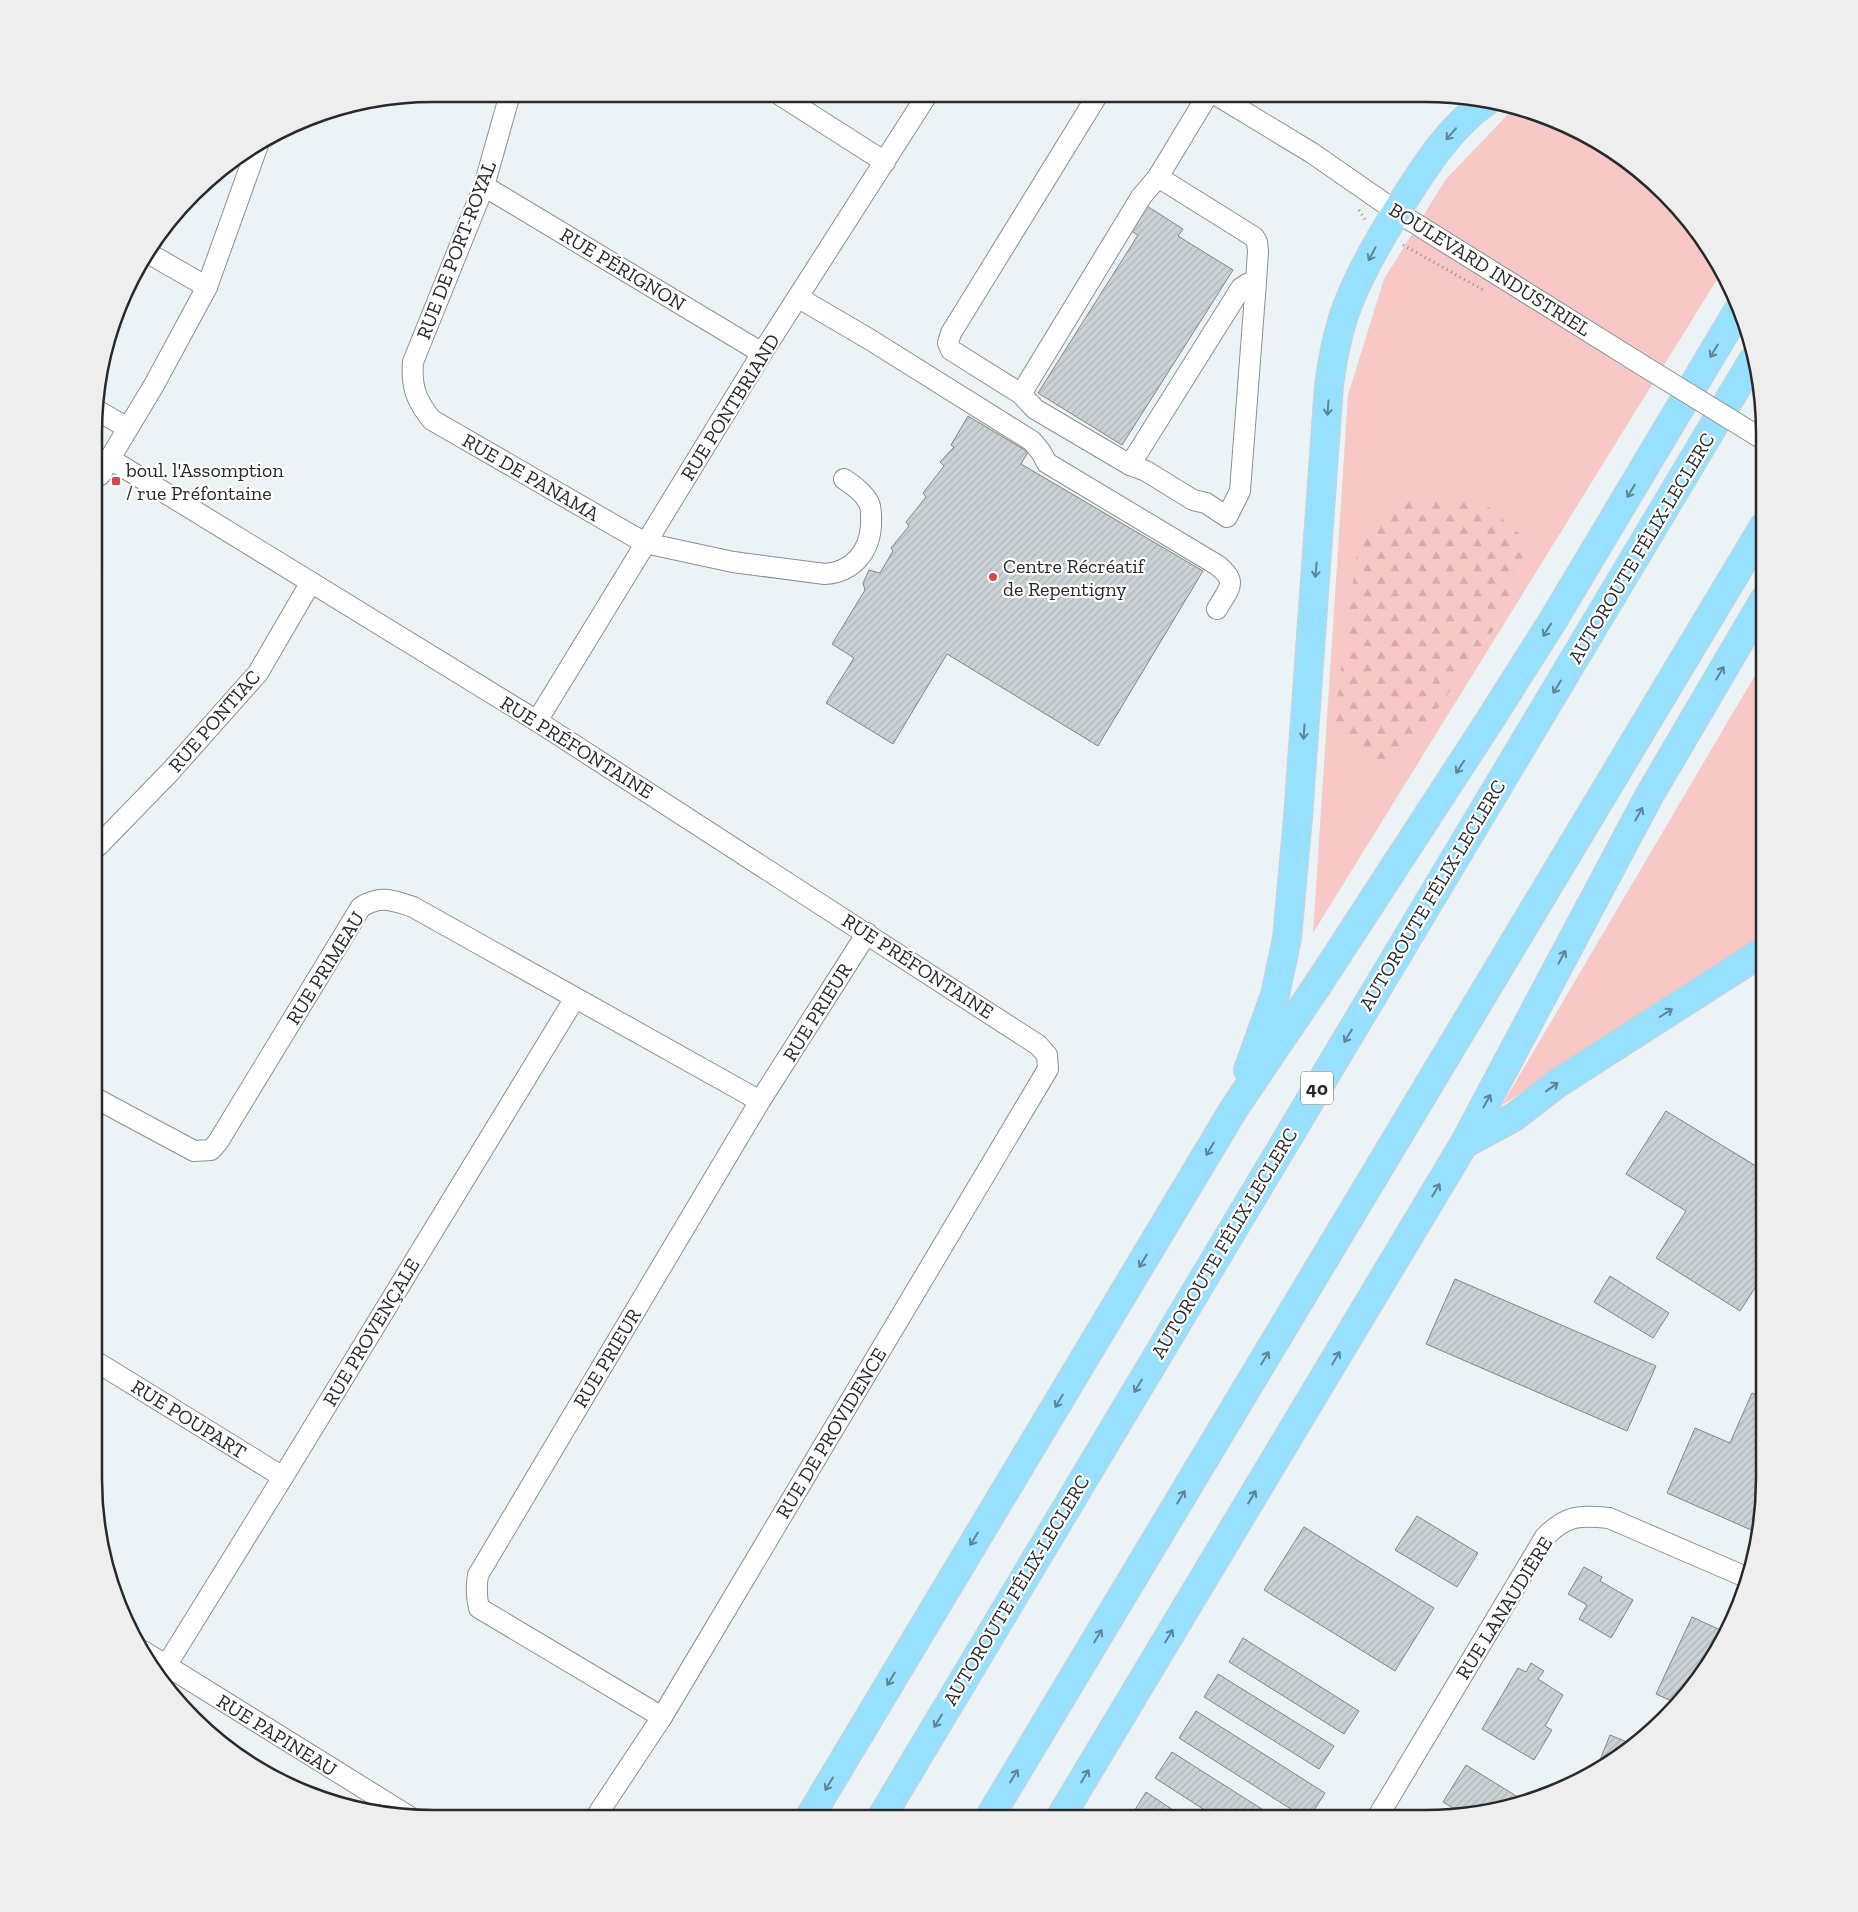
<svg xmlns="http://www.w3.org/2000/svg" width="1858" height="1912" font-family="'Zilla Slab',serif">
  <style>
    .grass { fill: #f7c8c5; fill-rule: evenodd }
    .forest { fill: url(#forest-firs) }
    .building { fill: url(#building-hatch); stroke: #808689 }
    .lines { fill: none; stroke-linecap: round; stroke-linejoin: round }
    .minor-casing { stroke: #8a9093; stroke-width: 22 }
    .highway-casing { stroke: #cfd0d0; stroke-width: 30 }
    .path { stroke: #898d8f; stroke-width: 3; stroke-dasharray: 1 4; stroke-linecap: butt }
    .minor { stroke: #fff; stroke-width: 20 }
    .highway { stroke: #97e0ff; stroke-width: 28 }
    .minor-bridge-casing { stroke: #8a9093; stroke-width: 22; stroke-linecap: butt }
    .minor-bridge { stroke: #fff; stroke-width: 20 }
    .oneway { stroke: #5f8494 }
    .poi-dot { fill: #d64649; stroke: #fff; stroke-width: 2 }
    .labels { text-anchor: middle; dominant-baseline: central; stroke-width: 4.5; stroke-linejoin: round; paint-order: stroke }
    .shield { fill: #fff; stroke: #68696a; stroke-width: 1 }
    .shield-label { font-size: 19px; font-weight: bold; fill: #27292a }
    .street-label { font-size: 20px; fill: #27292a; stroke: #fff }
    .poi-label { font-size: 20px; fill: #27292a; stroke: #fff; text-anchor: start }
    .rim { fill: none; stroke: #27292a; stroke-width: 2.5 }
  </style>
  <defs>
    <pattern id="forest-firs" width="22" height="20" patternUnits="userSpaceOnUse" patternTransform="scale(1.25)"><rect width="22" height="20" fill="#f7c8c5"/><path d="M5 1l3.5 6h-7zM16 11l3.5 6h-7z" fill="#d4aca9"/></pattern>
    <pattern id="building-hatch" width="6" height="6" patternUnits="userSpaceOnUse" patternTransform="scale(1.25)"><rect width="6" height="6" fill="#cbd2d5"/><path d="M-1 1l2-2M0 6l6-6M5 7l2-2" fill="none" stroke="#aeb4b7"/></pattern>
  </defs>
  <rect width="100%" height="100%" fill="#ecf3f6"/>
  <g class="grass">
    <path d="M1515,107L1534,112L1595,139L1665,193L1707,244L1721,273L1313,933L1348,395L1384,279L1446,179ZM1529,542L1502,618L1405,755Z"/>
    <path d="M1764,660V937L1502,1105Z"/>
  </g>
  <path class="forest" d="M1402,497L1485,504L1529,542L1502,618L1405,755L1380,763L1332,735L1357,553L1380,518Z"/>
  <g class="building">
    <path d="M1147,206L1183,229L1178,236L1233,270L1122,445L1038,393L1138,235L1131,231Z"/>
    <path d="M968,416L1028,452L1021,464L1203,571L1098,746L947,654L893,744L826,703L854,658L832,644L865,590L863,583L869,570L880,573L893,551L891,548L909,526L906,522L926,497L923,493L944,466L940,462L954,447L951,445Z"/>
    <path d="M1666,1111L1764,1171V1274L1740,1311L1656,1258L1686,1211L1626,1174Z"/>
    <path d="M1610,1276L1669,1313L1653,1338L1594,1302Z"/>
    <path d="M1455,1279L1656,1366L1627,1431L1426,1344Z"/>
    <path d="M1752,1393L1764,1398V1501L1758,1533L1667,1493L1695,1428L1730,1443Z"/>
    <path d="M1417,1516L1478,1553L1457,1587L1395,1550Z"/>
    <path d="M1304,1527L1434,1608L1395,1671L1264,1590Z"/>
    <path d="M1584,1567L1602,1577L1600,1581L1633,1600L1611,1638L1579,1619L1587,1605L1568,1594Z"/>
    <path d="M1692,1617L1725,1632L1719,1648L1678,1704L1656,1694Z"/>
    <path d="M1243,1638L1359,1711L1344,1734L1229,1662Z"/>
    <path d="M1531,1663L1544,1671L1538,1679L1563,1695L1545,1726L1552,1730L1534,1760L1482,1729L1518,1668L1526,1672Z"/>
    <path d="M1218,1674L1334,1746L1319,1769L1204,1697Z"/>
    <path d="M1196,1711L1325,1793L1309,1818H1305L1179,1738Z"/>
    <path d="M1610,1735L1632,1744L1614,1761L1596,1770Z"/>
    <path d="M1172,1752L1276,1818H1217L1155,1778Z"/>
    <path d="M1466,1765L1526,1802L1463,1814L1443,1802Z"/>
    <path d="M1146,1792L1185,1818H1130Z"/>
  </g>
  <g class="lines">
    <g class="minor-casing">
      <g id="minor">
        <path d="M510,94L484,186L413,362C411,386 416,401 432,420L645,543L733,562L825,574C852,572 869,553 871,526C871,519 872,510 869,503C864,493 854,486 844,479"/>
        <path d="M780,95L885,162"/>
        <path d="M1097,96L951,333L948,343L951,350L1021,394L1141,197L1158,177L1207,96"/>
        <path d="M1218,96L1312,153L1397,212L1642,365"/>
        <path d="M484,186L762,353"/>
        <path d="M148,253L207,287"/>
        <path d="M799,298L869,339L1032,441L1041,452L1047,463L1217,565C1239,582 1229,588 1217,609"/>
        <path d="M1021,394L1035,409L1130,465L1241,288L1247,284L1256,282"/>
        <path d="M100,412L128,428"/>
        <path d="M110,459L537,721L1038,1045L1047,1055L1048,1069L662,1717L595,1818"/>
        <path d="M1130,465L1146,471L1193,500L1206,503L1227,517L1240,491L1256,282L1258,251L1257,242L1254,237L1158,177"/>
        <path d="M100,475L154,385L207,287L259,142"/>
        <path d="M537,721L762,353L927,95"/>
        <path d="M98,846L169,773L258,673L311,582"/>
        <path d="M97,1099L194,1151L211,1150L218,1142L361,907C381,895 392,900 413,907L760,1101"/>
        <path d="M95,1361L283,1477"/>
        <path d="M143,1651L410,1817"/>
        <path d="M166,1666L283,1477L575,998"/>
        <path d="M662,1717L479,1608C476,1596 476,1587 478,1575L760,1101L867,933"/>
        <path d="M1377,1818L1545,1537C1566,1515 1580,1515 1609,1518L1748,1578"/>
      </g>
    </g>
    <g class="highway-casing">
      <g id="highway">
        <path d="M1248,1070L1275,995L1287,938L1298,817L1329,385C1332,363 1336,340 1343,318C1356,279 1377,244 1398,209C1423,170 1448,128 1487,101"/>
        <path d="M1464,1144L1514,1117L1558,1083L1764,951"/>
        <path d="M809,1818L1235,1107L1317,986L1490,720L1552,622L1739,309"/>
        <path d="M881,1818L1753,360"/>
        <path d="M989,1818L1764,526"/>
        <path d="M1060,1818L1464,1144L1649,796L1764,600"/>
      </g>
    </g>
    <g class="path">
      <path d="M1359,210L1366,221"/>
      <path d="M1403,245L1485,291"/>
    </g>
    <use href="#minor" class="minor"/>
    <use href="#highway" class="highway"/>
    <g class="minor-bridge-casing">
      <path id="minor-bridge" d="M1642,365L1764,440"/>
    </g>
    <use href="#minor-bridge" class="minor-bridge"/>
  </g>
  <defs><path id="oneway-shaft" d="M-6 0H5M1.5-3L5.5 0L1.5 3" fill="none" stroke-width="1.6" stroke-linecap="round" stroke-linejoin="round" transform="scale(1.25)"/></defs>
  <g class="oneway">
    <use href="#oneway-shaft" transform="translate(1451 134) rotate(131)"/>
    <use href="#oneway-shaft" transform="translate(1372 254) rotate(118)"/>
    <use href="#oneway-shaft" transform="translate(1714 351) rotate(121)"/>
    <use href="#oneway-shaft" transform="translate(1328 408) rotate(94)"/>
    <use href="#oneway-shaft" transform="translate(1631 491) rotate(121)"/>
    <use href="#oneway-shaft" transform="translate(1316 570) rotate(95)"/>
    <use href="#oneway-shaft" transform="translate(1547 630) rotate(122)"/>
    <use href="#oneway-shaft" transform="translate(1720 673) rotate(-59)"/>
    <use href="#oneway-shaft" transform="translate(1557 687) rotate(121)"/>
    <use href="#oneway-shaft" transform="translate(1304 732) rotate(94)"/>
    <use href="#oneway-shaft" transform="translate(1460 767) rotate(123)"/>
    <use href="#oneway-shaft" transform="translate(1639 814) rotate(-61)"/>
    <use href="#oneway-shaft" transform="translate(1562 957) rotate(-62)"/>
    <use href="#oneway-shaft" transform="translate(1666 1013) rotate(-32)"/>
    <use href="#oneway-shaft" transform="translate(1348 1036) rotate(121)"/>
    <use href="#oneway-shaft" transform="translate(1552 1087) rotate(-36)"/>
    <use href="#oneway-shaft" transform="translate(1487 1101) rotate(-61)"/>
    <use href="#oneway-shaft" transform="translate(1210 1149) rotate(121)"/>
    <use href="#oneway-shaft" transform="translate(1436 1190) rotate(-59)"/>
    <use href="#oneway-shaft" transform="translate(1143 1261) rotate(121)"/>
    <use href="#oneway-shaft" transform="translate(1265 1358) rotate(-59)"/>
    <use href="#oneway-shaft" transform="translate(1336 1358) rotate(-59)"/>
    <use href="#oneway-shaft" transform="translate(1138 1386) rotate(121)"/>
    <use href="#oneway-shaft" transform="translate(1059 1401) rotate(121)"/>
    <use href="#oneway-shaft" transform="translate(1181 1497) rotate(-59)"/>
    <use href="#oneway-shaft" transform="translate(1252 1497) rotate(-59)"/>
    <use href="#oneway-shaft" transform="translate(974 1539) rotate(121)"/>
    <use href="#oneway-shaft" transform="translate(1098 1636) rotate(-59)"/>
    <use href="#oneway-shaft" transform="translate(1169 1636) rotate(-59)"/>
    <use href="#oneway-shaft" transform="translate(891 1679) rotate(121)"/>
    <use href="#oneway-shaft" transform="translate(938 1721) rotate(121)"/>
    <use href="#oneway-shaft" transform="translate(1014 1776) rotate(-59)"/>
    <use href="#oneway-shaft" transform="translate(1085 1776) rotate(-59)"/>
    <use href="#oneway-shaft" transform="translate(829 1784) rotate(121)"/>
  </g>
  <g class="poi-dot">
    <rect x="111" y="476" width="10" height="10" rx="2.5"/>
    <circle cx="993" cy="577" r="5"/>
  </g>
  <g class="labels">
    <rect class="shield" x="1301" y="1071.5" width="32" height="33" rx="4"/>
    <g class="shield-label">
      <text x="1317" y="1088">40</text>
    </g>
    <g class="street-label">
      <text transform="translate(456 250) rotate(-69)">RUE DE PORT-ROYAL</text>
      <text transform="translate(623 269) rotate(31)">RUE PÉRIGNON</text>
      <text transform="translate(1490 269) rotate(32)">BOULEVARD INDUSTRIEL</text>
      <text transform="translate(730 407) rotate(-58)">RUE PONTBRIAND</text>
      <text transform="translate(531 477) rotate(30)">RUE DE PANAMA</text>
      <text transform="translate(1641 548) rotate(-59)">AUTOROUTE FÉLIX-LECLERC</text>
      <text transform="translate(214 721) rotate(-49)">RUE PONTIAC</text>
      <text transform="translate(577 747) rotate(32)">RUE PRÉFONTAINE</text>
      <text transform="translate(1432 895) rotate(-59)">AUTOROUTE FÉLIX-LECLERC</text>
      <text transform="translate(918 966) rotate(33)">RUE PRÉFONTAINE</text>
      <text transform="translate(325 968) rotate(-58)">RUE PRIMEAU</text>
      <text transform="translate(817 1012) rotate(-58)">RUE PRIEUR</text>
      <text transform="translate(1224 1243) rotate(-59)">AUTOROUTE FÉLIX-LECLERC</text>
      <text transform="translate(371 1332) rotate(-59)">RUE PROVENÇALE</text>
      <text transform="translate(607 1358) rotate(-59)">RUE PRIEUR</text>
      <text transform="translate(189 1419) rotate(32)">RUE POUPART</text>
      <text transform="translate(831 1433) rotate(-59)">RUE DE PROVIDENCE</text>
      <text transform="translate(1016 1590) rotate(-59)">AUTOROUTE FÉLIX-LECLERC</text>
      <text transform="translate(1504 1608) rotate(-58)">RUE LANAUDIÈRE</text>
      <text transform="translate(277 1735) rotate(32)">RUE PAPINEAU</text>
    </g>
    <g class="poi-label">
      <text x="126" y="470">boul. l'Assomption<tspan x="126" dy="23">/ rue Préfontaine</tspan></text>
      <text x="1003" y="566">Centre Récréatif<tspan x="1003" dy="23">de Repentigny</tspan></text>
    </g>
  </g>
  <path d="M0 0H1858V1912H0ZM433 102H1425A331 331 0 0 1 1756 433V1479A331 331 0 0 1 1425 1810H433A331 331 0 0 1 102 1479V433A331 331 0 0 1 433 102Z" fill="#eee" fill-rule="evenodd"/>
  <path class="rim" d="M433 102H1425A331 331 0 0 1 1756 433V1479A331 331 0 0 1 1425 1810H433A331 331 0 0 1 102 1479V433A331 331 0 0 1 433 102Z"/>
</svg>
